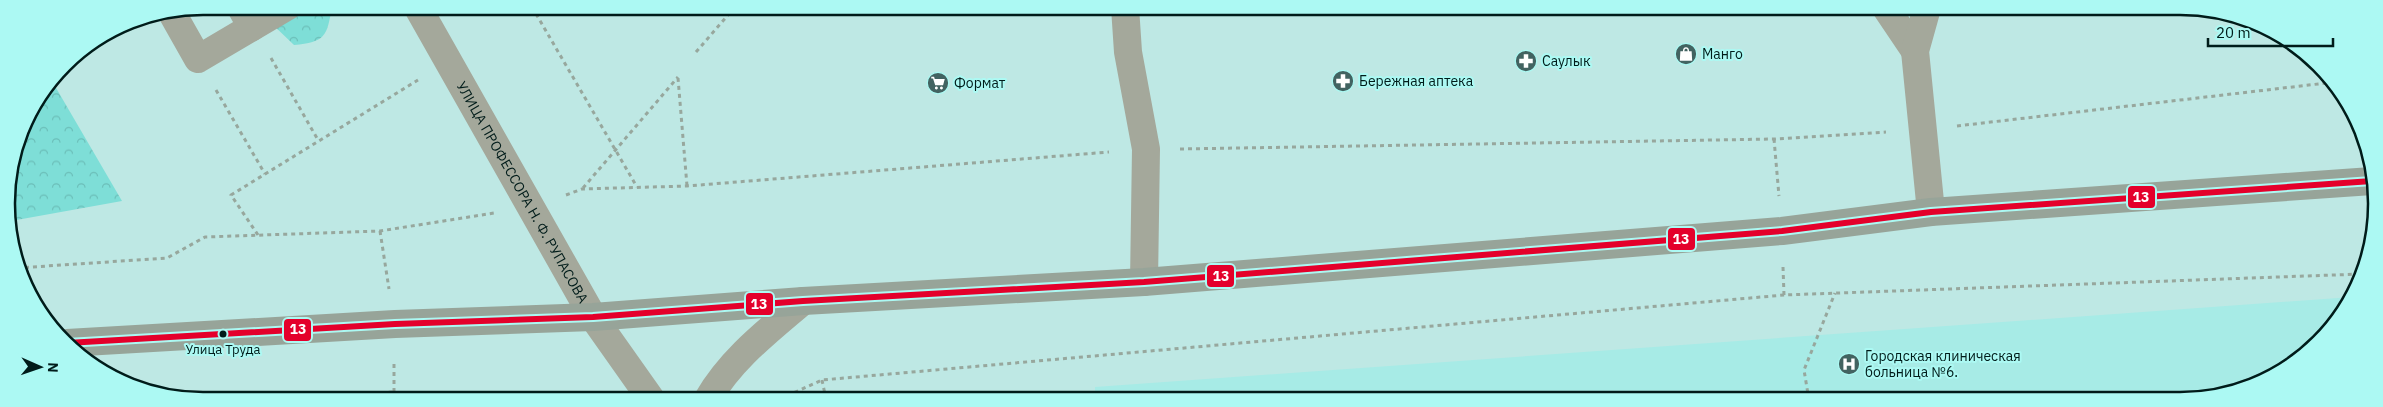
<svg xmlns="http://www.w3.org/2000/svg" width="2383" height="407" font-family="'IBM Plex Sans',sans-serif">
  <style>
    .built { fill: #a7ebe6 }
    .forest { fill: url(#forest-crowns) }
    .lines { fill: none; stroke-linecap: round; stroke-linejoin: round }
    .path { stroke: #97a79d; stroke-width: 3; stroke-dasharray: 4 4; stroke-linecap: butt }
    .minor { stroke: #a4a89b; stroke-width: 28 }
    .major { stroke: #97a499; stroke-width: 28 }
    .bus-1-casing { stroke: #acf9f3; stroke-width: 10 }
    .bus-1 { stroke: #e4002b; stroke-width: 6 }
    .bus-dot { fill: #001c1a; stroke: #acf9f3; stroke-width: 2 }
    .labels { text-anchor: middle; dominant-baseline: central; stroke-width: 4; stroke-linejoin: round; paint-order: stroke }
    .bus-label { font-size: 13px; fill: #001c1a; stroke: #acf9f3 }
    .poi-label { font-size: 14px; fill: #001c1a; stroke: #acf9f3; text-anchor: start }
    .street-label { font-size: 14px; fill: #001c1a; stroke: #acf9f3 }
    .rim { fill: none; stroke: #001c1a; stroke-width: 2.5 }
    .line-badge { stroke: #acf9f3; stroke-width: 2 }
    .badge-label { font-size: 14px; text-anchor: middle; font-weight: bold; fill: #fff }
  </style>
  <defs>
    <pattern id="forest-crowns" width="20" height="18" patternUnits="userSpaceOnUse" patternTransform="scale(1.25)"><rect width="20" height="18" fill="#7eded7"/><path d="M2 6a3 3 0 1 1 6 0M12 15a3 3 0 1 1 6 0" fill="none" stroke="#6bbeb8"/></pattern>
  </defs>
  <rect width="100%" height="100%" fill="#bee8e4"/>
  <path class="built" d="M2352,297L2319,343L2255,386L2193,400H1095V387Z"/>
  <g class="forest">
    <path d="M260,6H332C327,37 325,42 294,45L269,21Z"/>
    <path d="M52,81L122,201L11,221L7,191L21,128Z"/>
  </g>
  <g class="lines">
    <g class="path">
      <path d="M532,7L637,187"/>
      <path d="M696,52L735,7"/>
      <path d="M271,58L318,140"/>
      <path d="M678,78L687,186"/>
      <path d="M216,90L265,174"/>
      <path d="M1957,126L2335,82"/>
      <path d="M1774,139L1779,196"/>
      <path d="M1180,149L1774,139L1886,132"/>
      <path d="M583,188L678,77"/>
      <path d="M566,195L582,189L687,186L1109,152"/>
      <path d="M380,231L389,289"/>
      <path d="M258,235L231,195L418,80"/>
      <path d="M1783,267L1784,295"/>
      <path d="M17,268L167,258L205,237L380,231L494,213"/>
      <path d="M822,380L826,399"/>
      <path d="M394,392V360"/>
      <path d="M293,399L394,392L411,399"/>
      <path d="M780,399L822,380L1784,295L2361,274"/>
      <path d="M1809,400L1804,370L1835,293"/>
    </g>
    <g class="minor">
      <path d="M240,6L252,27"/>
      <path id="s1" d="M417,6L593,317L651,399"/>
      <path d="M1125,7L1128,52L1146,149L1144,282"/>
      <path d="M1886,8L1915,51"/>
      <path d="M1927,8L1915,51L1931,212"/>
      <path d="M172,13L198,59L288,6"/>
      <path d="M708,399C731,359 768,331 803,301"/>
    </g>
    <path class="major" d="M67,343L395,324L593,317L803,301L1144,282L1782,231L1931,212L2372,181"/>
    <g class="bus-1-casing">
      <path id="bus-1" d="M67,343L395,324L593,317L803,301L1144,282L1782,231L1931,212L2372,181"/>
    </g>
    <use href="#bus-1" class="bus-1"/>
  </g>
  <defs>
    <g id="shop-disc" transform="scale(1.125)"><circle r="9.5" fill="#426361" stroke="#acf9f3"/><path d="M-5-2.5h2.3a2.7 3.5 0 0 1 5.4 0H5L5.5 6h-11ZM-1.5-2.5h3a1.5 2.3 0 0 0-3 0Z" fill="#fff"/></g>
    <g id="pharmacy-disc" transform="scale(1.125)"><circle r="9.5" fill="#426361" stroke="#acf9f3"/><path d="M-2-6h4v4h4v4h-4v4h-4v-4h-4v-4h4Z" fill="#fff"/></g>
    <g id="supermarket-disc" transform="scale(1.125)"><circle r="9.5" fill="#426361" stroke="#acf9f3"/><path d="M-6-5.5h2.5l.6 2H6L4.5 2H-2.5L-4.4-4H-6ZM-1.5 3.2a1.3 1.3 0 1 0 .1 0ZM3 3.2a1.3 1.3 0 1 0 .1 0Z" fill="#fff"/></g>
    <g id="hospital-disc" transform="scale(1.125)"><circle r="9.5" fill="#426361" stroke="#acf9f3"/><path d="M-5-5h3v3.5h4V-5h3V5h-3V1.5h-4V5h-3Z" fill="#fff"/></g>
  </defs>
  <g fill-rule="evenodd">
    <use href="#shop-disc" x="1686" y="54"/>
    <use href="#pharmacy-disc" x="1526" y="61"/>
    <use href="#pharmacy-disc" x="1343" y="81"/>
    <use href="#supermarket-disc" x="938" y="83"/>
    <use href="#hospital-disc" x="1849" y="364"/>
  </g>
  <circle class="bus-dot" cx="223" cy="334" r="4.5"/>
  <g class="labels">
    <g class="bus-label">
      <text x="223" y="349">Улица Труда</text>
    </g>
    <g class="poi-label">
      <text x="1702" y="54">Манго</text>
      <text x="1542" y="61">Саулык</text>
      <text x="1359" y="81">Бережная аптека</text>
      <text x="954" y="83">Формат</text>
      <text x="1865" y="356">Городская клиническая<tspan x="1865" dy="16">больница №6.</tspan></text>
    </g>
    <g class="street-label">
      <text stroke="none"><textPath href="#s1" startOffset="214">УЛИЦА ПРОФЕССОРА Н. Ф. РУПАСОВА</textPath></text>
    </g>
  </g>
  <path d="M0 0H2383V407H0ZM203 15H2180A188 188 0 0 1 2368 203V204A188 188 0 0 1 2180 392H203A188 188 0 0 1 15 204V203A188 188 0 0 1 203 15Z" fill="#acf9f3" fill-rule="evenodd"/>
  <path class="rim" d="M203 15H2180A188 188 0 0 1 2368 203V204A188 188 0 0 1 2180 392H203A188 188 0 0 1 15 204V203A188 188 0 0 1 203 15Z"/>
  <g class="line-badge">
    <rect x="2127" y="185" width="29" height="24" rx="5" fill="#e4002b"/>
    <rect x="1667" y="227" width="29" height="24" rx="5" fill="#e4002b"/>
    <rect x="1206" y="264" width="29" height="24" rx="5" fill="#e4002b"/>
    <rect x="745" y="292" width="29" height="24" rx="5" fill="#e4002b"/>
    <rect x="283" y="318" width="29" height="24" rx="5" fill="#e4002b"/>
  </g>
  <g class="badge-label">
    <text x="2141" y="202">13</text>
    <text x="1681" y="244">13</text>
    <text x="1221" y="281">13</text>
    <text x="759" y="309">13</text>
    <text x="298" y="334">13</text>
  </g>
  <g transform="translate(40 367) rotate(92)" stroke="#acf9f3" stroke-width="4" paint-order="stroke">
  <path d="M0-4L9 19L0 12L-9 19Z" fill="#001c1a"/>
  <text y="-8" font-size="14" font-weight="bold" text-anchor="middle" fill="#001c1a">N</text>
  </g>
  <path d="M2208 38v8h125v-8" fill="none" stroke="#001c1a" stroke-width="2.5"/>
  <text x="2216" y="38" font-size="15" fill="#001c1a" stroke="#acf9f3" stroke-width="4" paint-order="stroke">20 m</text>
</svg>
